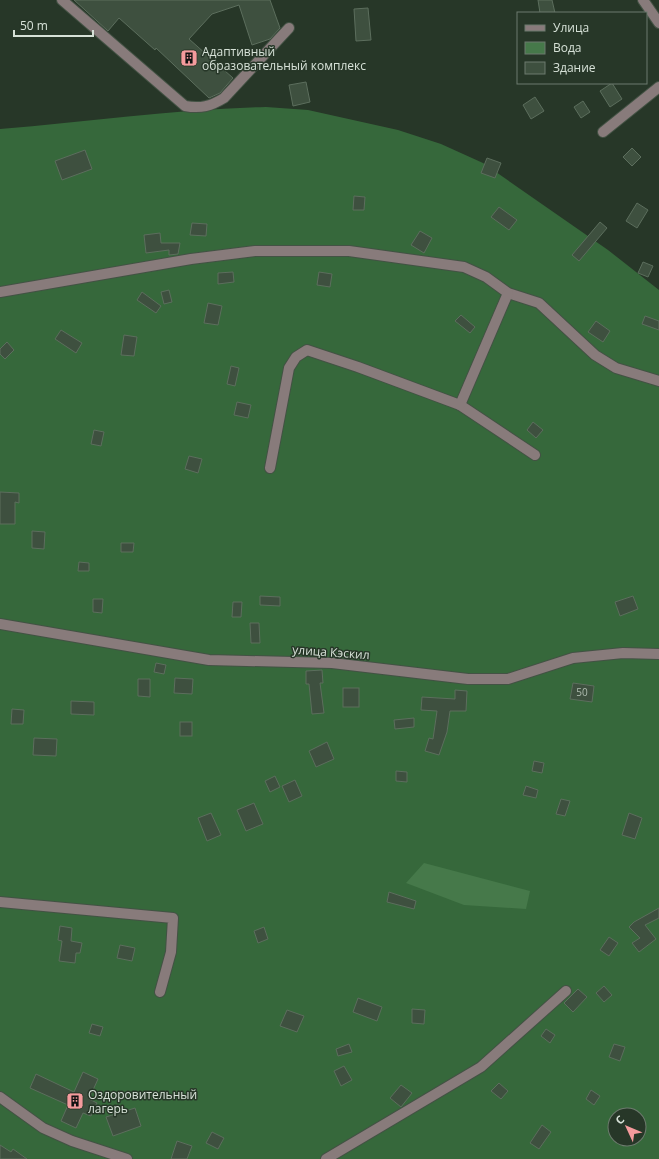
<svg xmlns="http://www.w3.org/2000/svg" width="659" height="1159" font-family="'Open Sans',sans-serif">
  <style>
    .forest { fill: #36683b; fill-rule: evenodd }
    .water { fill: #46794a }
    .building { fill: #3e503f; stroke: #5c6e5d }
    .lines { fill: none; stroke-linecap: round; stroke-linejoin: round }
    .minor-casing { stroke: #435244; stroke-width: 12 }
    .minor { stroke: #887b7b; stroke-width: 10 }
    .labels { text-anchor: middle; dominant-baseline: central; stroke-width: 3; stroke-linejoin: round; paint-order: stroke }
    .number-label { font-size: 10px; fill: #b0bdb1 }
    .poi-label { font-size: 12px; fill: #d6e1d7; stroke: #273728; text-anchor: start }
    .street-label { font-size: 12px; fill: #d6e1d7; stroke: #273728 }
  </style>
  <rect width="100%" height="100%" fill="#273728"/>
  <path class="forest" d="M266,107L308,110L398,130L441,144L483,163L608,250L659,290V1159H0V129C89,122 177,109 266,107ZM615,1115H639V1139H615Z"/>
  <path class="water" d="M424,863L530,891L526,909L464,905L406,883Z"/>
  <g class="building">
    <path d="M74,0H270L280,28L270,39L252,45L239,5L212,14L189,39L233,78L220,93L209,98L156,48L155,50L119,18L108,31Z"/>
    <path d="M538,0H552L555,13H540Z"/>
    <path d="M368,8L371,40L356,41L354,9Z"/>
    <path d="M306,82L310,102L293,106L289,85Z"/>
    <path d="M612,83L622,99L610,107L600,91Z"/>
    <path d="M535,97L544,111L531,119L523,105Z"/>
    <path d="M583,101L590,112L581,118L574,107Z"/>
    <path d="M632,148L641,157L632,166L623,157Z"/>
    <path d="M85,150L92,169L62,180L55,161Z"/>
    <path d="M487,158L501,163L495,178L481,173Z"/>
    <path d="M354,196L365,197L364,210H353Z"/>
    <path d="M637,203L648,210L637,228L626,221Z"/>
    <path d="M499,207L517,220L509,230L491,217Z"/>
    <path d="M600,222L607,228L579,261L572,255Z"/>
    <path d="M192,223L207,224L206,236L190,235Z"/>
    <path d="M420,231L432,238L424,253L411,245Z"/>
    <path d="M160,233L161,243H180L178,254L169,255V250L146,253L144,235Z"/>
    <path d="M643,262L653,266L648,277L638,273Z"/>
    <path d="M233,272L234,282L218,284V273Z"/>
    <path d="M319,272L332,274L330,287L317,285Z"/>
    <path d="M169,290L172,302L164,304L161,292Z"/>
    <path d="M142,292L161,306L156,313L137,300Z"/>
    <path d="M208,303L222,306L218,325L204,323Z"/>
    <path d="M461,315L475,327L470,333L455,321Z"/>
    <path d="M645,316L659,321V330L642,324Z"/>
    <path d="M596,321L610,331L603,342L588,332Z"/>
    <path d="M61,330L82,343L76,353L55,339Z"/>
    <path d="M124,335L137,337L134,356L121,355Z"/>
    <path d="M7,342L14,350L5,359L0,354V349Z"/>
    <path d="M231,366L239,368L235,386L227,384Z"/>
    <path d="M237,402L251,405L248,418L234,415Z"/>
    <path d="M533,422L543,430L536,438L527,430Z"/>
    <path d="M94,430L104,432L101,446L91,444Z"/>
    <path d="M189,456L202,459L198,473L185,469Z"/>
    <path d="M0,492L19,493V503L15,502V524H0Z"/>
    <path d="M32,531L45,532L44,549L32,548Z"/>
    <path d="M121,543H134L133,552H121Z"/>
    <path d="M79,562L89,563V571H78Z"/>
    <path d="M260,596L280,597V606L260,605Z"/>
    <path d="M633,596L638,609L620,616L615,602Z"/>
    <path d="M93,599H103L102,613L93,612Z"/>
    <path d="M233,602H242L241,617H232Z"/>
    <path d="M250,623H259L260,643H251Z"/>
    <path d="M156,663L166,665L164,674L154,672Z"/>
    <path d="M322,670L323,683H320L324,713L312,714L309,684H306V671Z"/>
    <path d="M175,678L193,679L192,694L174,693Z"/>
    <path d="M138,679H150V697L138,696Z"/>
    <path d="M573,683L594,686L592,702L570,699Z"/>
    <rect x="343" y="688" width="16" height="19"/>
    <path d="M455,690L467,691L466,711H450L447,732L439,755L425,751L429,738L433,739L437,711L421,710L422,697L455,699Z"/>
    <path d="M71,701L94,702V715L71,714Z"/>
    <path d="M12,709L24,710L23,724H11Z"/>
    <path d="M414,718V727L395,729L394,720Z"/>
    <rect x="180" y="722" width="12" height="14"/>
    <path d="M34,738L57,739L56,756L33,755Z"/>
    <path d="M327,742L334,759L316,767L309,751Z"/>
    <path d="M534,761L544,763L542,773L532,771Z"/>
    <path d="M396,771L407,772V782L396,781Z"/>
    <path d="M275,776L280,787L270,792L265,781Z"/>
    <path d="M295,780L302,796L289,802L282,786Z"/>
    <path d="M526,786L538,790L536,798L523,795Z"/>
    <path d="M561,799L570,801L565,816L556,814Z"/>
    <path d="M254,803L263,824L246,831L237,810Z"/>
    <path d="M211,813L221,835L207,841L198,818Z"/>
    <path d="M629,813L642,818L635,839L622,835Z"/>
    <path d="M389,892L416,901L414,909L387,902Z"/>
    <path d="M659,908V918L645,925L656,939L639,952L632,943L640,938L629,927L634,922Z"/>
    <path d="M60,926L72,928L71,941L82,943L80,953H76L75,963L59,961L62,941L58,940Z"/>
    <path d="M264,927L268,939L258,943L254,931Z"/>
    <path d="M609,937L618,943L609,956L600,950Z"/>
    <path d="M120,945L135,948L132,961L117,958Z"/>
    <path d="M604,986L612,995L604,1002L596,993Z"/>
    <path d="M578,989L587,997L573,1012L564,1003Z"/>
    <path d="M358,998L382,1007L377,1021L353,1012Z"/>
    <path d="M412,1009L425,1010L424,1024L412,1023Z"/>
    <path d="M287,1010L304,1016L297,1032L280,1026Z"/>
    <path d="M92,1024L103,1027L100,1036L89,1033Z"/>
    <path d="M546,1029L555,1035L550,1043L541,1036Z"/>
    <path d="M349,1044L352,1052L338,1056L336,1049Z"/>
    <path d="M614,1044L625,1047L620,1061L609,1057Z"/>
    <path d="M344,1066L352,1080L341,1086L334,1071Z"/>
    <path d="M83,1072L98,1079L89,1099L97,1103L91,1116L83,1113L76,1128L61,1121L68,1105L30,1088L36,1074L74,1092Z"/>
    <path d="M499,1083L508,1091L501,1099L491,1091Z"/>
    <path d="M401,1085L412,1093L401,1107L390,1098Z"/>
    <path d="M591,1090L600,1096L594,1105L586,1099Z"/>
    <path d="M135,1108L141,1126L113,1136L106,1117Z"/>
    <path d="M542,1125L551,1132L539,1149L530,1143Z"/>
    <path d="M212,1132L224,1138L218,1149L206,1143Z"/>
    <path d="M177,1141L192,1146L187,1159H171Z"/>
    <path d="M0,1145L11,1152L13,1149L27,1159H0Z"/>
  </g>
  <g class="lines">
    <g class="minor-casing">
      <g id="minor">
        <path d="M62,0L185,106C201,109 211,106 224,98L289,28"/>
        <path d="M643,0L659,23"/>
        <path d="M603,132L659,87"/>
        <path d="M0,292L191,259L255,251H349L464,267L486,277L508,293L539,303L595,355L616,368L659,381"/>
        <path d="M460,405L535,455"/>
        <path d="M270,468L289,368L296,357L307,350L358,367L460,405L508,293"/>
        <path d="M0,624L209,660L332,663L468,679H508L573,658L623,653L659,654"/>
        <path d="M0,902L173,918L171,952L160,992"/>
        <path d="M0,1097L43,1128L72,1141L127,1159"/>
        <path d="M326,1159L481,1067L566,991"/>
      </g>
    </g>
    <use href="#minor" class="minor"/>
  </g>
  <defs>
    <g id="building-square" transform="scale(0.9)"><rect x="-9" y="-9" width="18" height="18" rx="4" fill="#f59b9d" stroke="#273728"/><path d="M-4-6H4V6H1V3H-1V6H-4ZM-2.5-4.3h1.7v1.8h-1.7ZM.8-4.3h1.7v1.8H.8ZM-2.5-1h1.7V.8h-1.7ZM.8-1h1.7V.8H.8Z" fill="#111"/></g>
  </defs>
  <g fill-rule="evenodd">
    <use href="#building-square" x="189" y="58"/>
    <use href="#building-square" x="75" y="1101"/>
  </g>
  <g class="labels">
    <g class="number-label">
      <text x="582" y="692">50</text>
    </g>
    <g class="poi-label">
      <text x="202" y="51">Адаптивный<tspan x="202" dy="14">образовательный комплекс</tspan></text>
      <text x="88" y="1094">Оздоровительный<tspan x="88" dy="14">лагерь</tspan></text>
    </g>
    <g class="street-label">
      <text transform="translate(331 652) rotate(4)">улица Кэскил</text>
    </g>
  </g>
  <rect x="517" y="12" width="130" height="72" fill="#273728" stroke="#6d7b6e"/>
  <rect x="525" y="25" width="20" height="6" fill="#887b7b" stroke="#6d7b6e"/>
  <text x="553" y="32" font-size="12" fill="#d6e1d7">Улица</text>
  <rect x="525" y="42" width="20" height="12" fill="#46794a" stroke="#6d7b6e"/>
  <text x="553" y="52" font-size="12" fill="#d6e1d7">Вода</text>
  <rect x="525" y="62" width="20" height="12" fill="#3e503f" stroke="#6d7b6e"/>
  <text x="553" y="72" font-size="12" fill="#d6e1d7">Здание</text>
  <g transform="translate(627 1127) rotate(314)"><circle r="19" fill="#273728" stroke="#6d7b6e"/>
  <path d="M0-3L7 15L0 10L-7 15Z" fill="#f59b9d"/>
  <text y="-6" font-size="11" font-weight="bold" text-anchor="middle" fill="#d6e1d7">С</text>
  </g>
  <path d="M14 30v6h79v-6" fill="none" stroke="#d6e1d7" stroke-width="2"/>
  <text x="20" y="30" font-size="12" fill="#d6e1d7" stroke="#273728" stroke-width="3" paint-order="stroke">50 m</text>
</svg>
